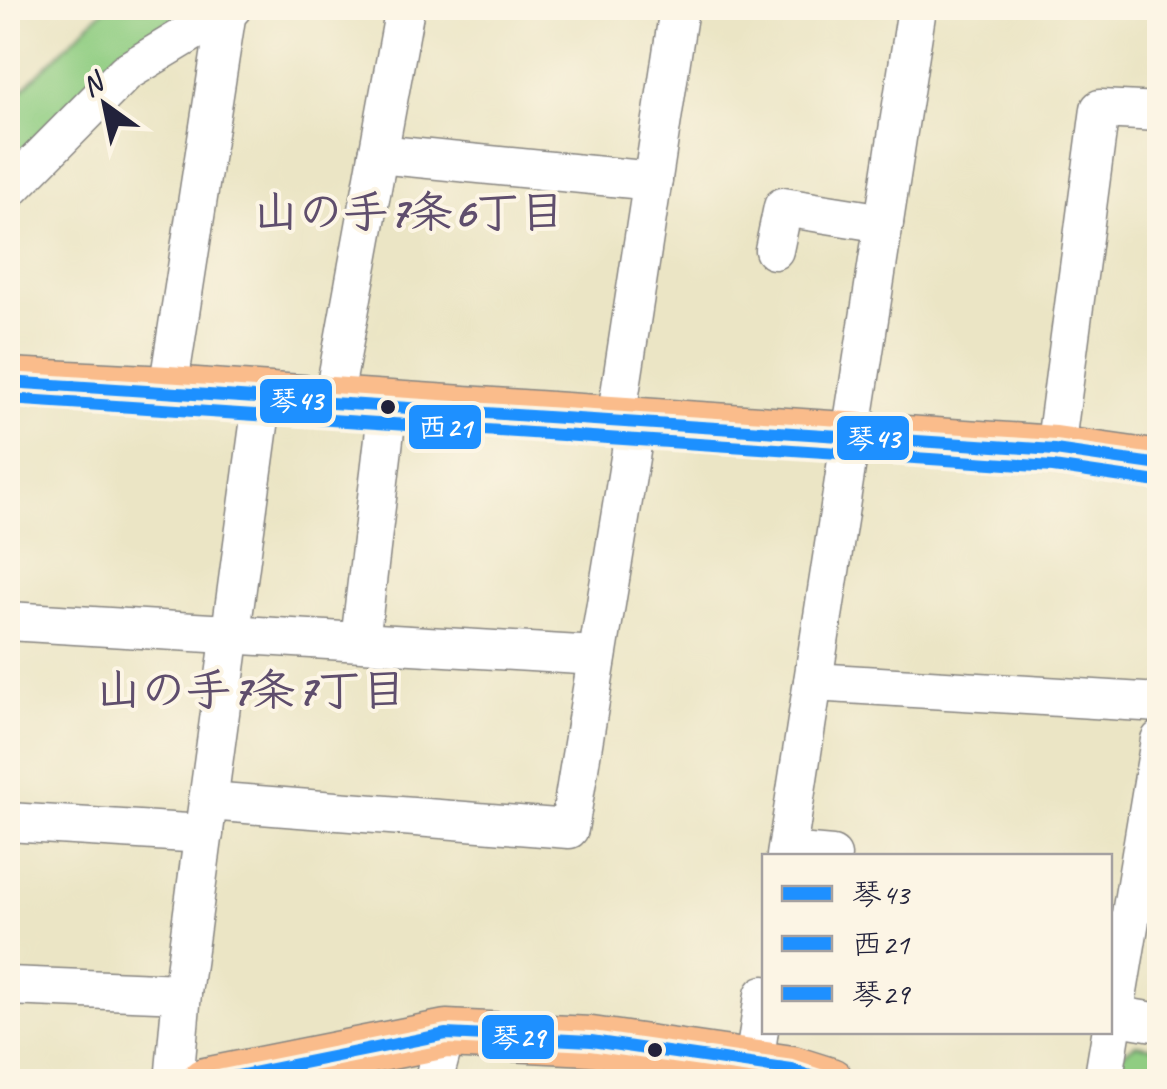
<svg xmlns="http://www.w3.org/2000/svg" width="1167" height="1089" font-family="Caveat,'Klee One',sans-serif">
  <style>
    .green { fill: #90cd82; stroke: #59785e; stroke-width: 2.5 }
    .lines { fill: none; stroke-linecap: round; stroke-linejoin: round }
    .minor-casing { stroke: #868480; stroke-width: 41 }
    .major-casing { stroke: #868480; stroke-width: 51 }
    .minor { stroke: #fff; stroke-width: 38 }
    .major { stroke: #fabc8b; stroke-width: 48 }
    .bus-1-casing { stroke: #fcf5e5; stroke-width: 20 }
    .bus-2-casing { stroke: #fcf5e5; stroke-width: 20 }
    .bus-3-casing { stroke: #fcf5e5; stroke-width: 20 }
    .bus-1 { stroke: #1e90ff; stroke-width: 12 }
    .bus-2 { stroke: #1e90ff; stroke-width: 12 }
    .bus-3 { stroke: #1e90ff; stroke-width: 12 }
    .bus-dot { fill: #22223b; stroke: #fcf5e5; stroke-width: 4 }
    .labels { text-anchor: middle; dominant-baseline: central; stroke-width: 8; stroke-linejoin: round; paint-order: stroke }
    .neighbourhood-label { font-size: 45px; font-weight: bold; fill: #5f4e6d; stroke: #fcf5e5 }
    .line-badge { stroke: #fcf5e5; stroke-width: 4 }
    .badge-label { font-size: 28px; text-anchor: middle; font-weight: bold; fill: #fff }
  </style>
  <rect width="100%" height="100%" fill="#fcf5e5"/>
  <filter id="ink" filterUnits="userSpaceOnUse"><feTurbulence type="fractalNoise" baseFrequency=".01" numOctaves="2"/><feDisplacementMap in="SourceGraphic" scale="20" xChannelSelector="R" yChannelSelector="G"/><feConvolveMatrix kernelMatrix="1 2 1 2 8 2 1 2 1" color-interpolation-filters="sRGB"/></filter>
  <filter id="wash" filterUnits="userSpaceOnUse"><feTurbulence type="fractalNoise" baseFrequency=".0048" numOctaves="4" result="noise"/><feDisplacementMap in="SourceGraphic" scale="40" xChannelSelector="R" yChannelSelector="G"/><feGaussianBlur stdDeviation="2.25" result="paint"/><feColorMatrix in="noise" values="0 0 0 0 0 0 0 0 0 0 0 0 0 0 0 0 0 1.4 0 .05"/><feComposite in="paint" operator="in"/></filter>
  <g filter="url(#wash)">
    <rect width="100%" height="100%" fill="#ebe5c5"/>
    <g class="green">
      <path d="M105,8H192L117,54L8,165V104Z"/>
      <path d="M1136,1044L1159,1048V1081L1114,1082L1118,1056Z"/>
    </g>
  </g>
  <g filter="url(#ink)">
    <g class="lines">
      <g class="minor-casing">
        <g id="minor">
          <path d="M378,154L653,181"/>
          <path d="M8,191L126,72L232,8"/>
          <path d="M774,250L783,207L884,223"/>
          <path d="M168,390L227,11"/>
          <path d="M333,401L405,8"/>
          <path d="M616,420L679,8"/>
          <path d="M1055,450L1100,109L1160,112"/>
          <path d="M8,621L597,656"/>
          <path d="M360,641L388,405"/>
          <path d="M813,682L1160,703"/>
          <path d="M208,801L569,829L636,421"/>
          <path d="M8,822L204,834"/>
          <path d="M787,852L832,856"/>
          <path d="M786,856L917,8"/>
          <path d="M8,986L182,993"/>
          <path d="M1112,1015L1160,1023"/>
          <path d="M754,1064L764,995"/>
          <path d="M174,1082L182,993L263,396"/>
          <path d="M433,1082L446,1034"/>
          <path d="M1103,1082L1160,740"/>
        </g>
      </g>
      <g class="major-casing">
        <g id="major">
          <path d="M8,382L168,390L1055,450L1160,465"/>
          <path d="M205,1082L446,1034L591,1041L792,1070L830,1082"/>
        </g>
      </g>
      <use href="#minor" class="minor"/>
      <use href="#major" class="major"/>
      <g class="bus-1-casing">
        <path id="bus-1" d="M8,382L1055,450L1160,465"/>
      </g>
      <g class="bus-2-casing">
        <path id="bus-2" d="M8,399L1053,467L1158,482"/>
      </g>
      <g class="bus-3-casing">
        <path id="bus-3" d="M208,1082L446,1034L591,1041L792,1070L828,1082"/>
      </g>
      <use href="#bus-1" class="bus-1"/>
      <use href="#bus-2" class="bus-2"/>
      <use href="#bus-3" class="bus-3"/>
    </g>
  </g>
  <g class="bus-dot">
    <circle cx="388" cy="407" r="9"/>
    <circle cx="655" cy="1050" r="9"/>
  </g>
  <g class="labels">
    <g class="neighbourhood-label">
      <text x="409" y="212">山の手7条6丁目</text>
      <text x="251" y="690">山の手7条7丁目</text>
    </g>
  </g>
  <g class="line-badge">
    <rect x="258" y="377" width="76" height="48" rx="10" fill="#1e90ff"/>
    <rect x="407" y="403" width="76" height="48" rx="10" fill="#1e90ff"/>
    <rect x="835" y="414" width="76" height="48" rx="10" fill="#1e90ff"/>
    <rect x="480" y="1013" width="76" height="48" rx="10" fill="#1e90ff"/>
  </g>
  <g class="badge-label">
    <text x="296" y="410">琴43</text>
    <text x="445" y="437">西21</text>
    <text x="873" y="448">琴43</text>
    <text x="518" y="1047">琴29</text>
  </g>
  <rect width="1167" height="1089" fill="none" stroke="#fcf5e5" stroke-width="40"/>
  <rect x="762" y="854" width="350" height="180" fill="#fcf5e5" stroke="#a5a1a1" stroke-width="2.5"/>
  <rect x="782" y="886" width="50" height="15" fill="#1e90ff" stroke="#a5a1a1" stroke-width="2.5"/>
  <text x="852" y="904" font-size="30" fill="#22223b">琴43</text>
  <rect x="782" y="936" width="50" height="15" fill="#1e90ff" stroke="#a5a1a1" stroke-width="2.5"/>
  <text x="852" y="954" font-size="30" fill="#22223b">西21</text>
  <rect x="782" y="986" width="50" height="15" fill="#1e90ff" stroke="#a5a1a1" stroke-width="2.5"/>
  <text x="852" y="1004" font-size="30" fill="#22223b">琴29</text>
  <g transform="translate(105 105) rotate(327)" stroke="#fcf5e5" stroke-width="8" paint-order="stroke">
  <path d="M0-8L18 38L0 25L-18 38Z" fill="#22223b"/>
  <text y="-15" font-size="28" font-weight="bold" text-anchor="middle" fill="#22223b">N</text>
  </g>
</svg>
